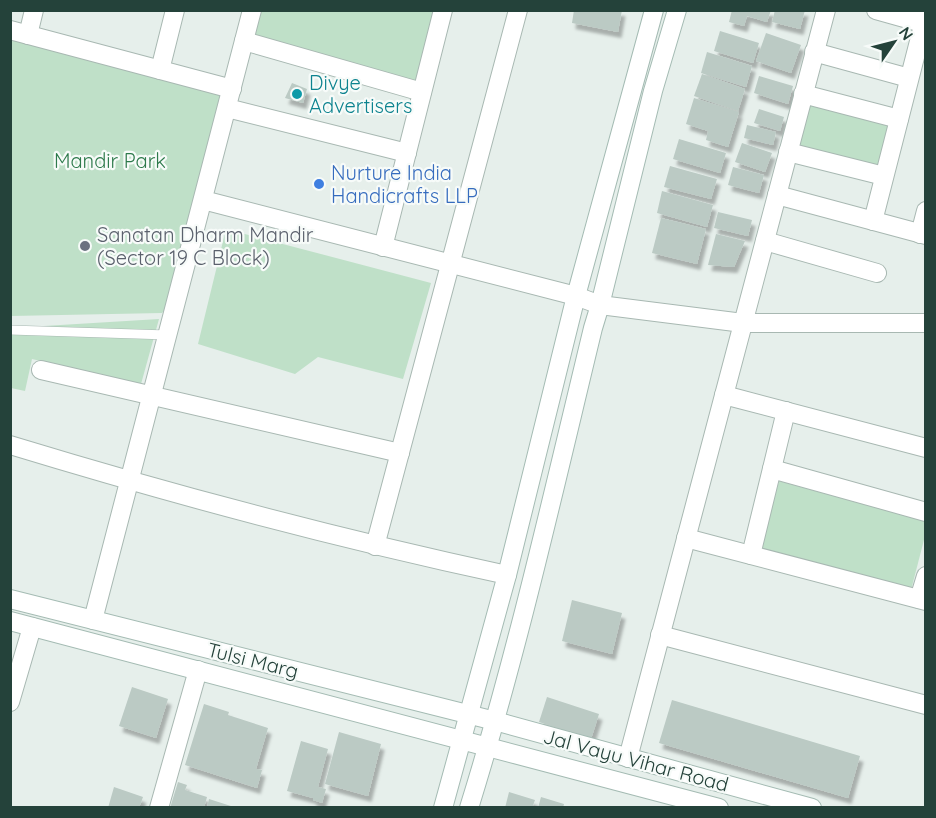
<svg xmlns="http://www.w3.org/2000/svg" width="936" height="818" font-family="Quicksand,sans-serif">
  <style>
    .green { fill: #bfe0c8 }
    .building { fill: #bbcac4; filter: url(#shadow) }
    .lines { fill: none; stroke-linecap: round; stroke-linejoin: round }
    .lane-casing { stroke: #a8b8b2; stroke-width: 10 }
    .street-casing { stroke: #a8b8b2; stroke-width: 20 }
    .secondary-casing { stroke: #a4bbb3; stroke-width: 20 }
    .lane { stroke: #fff; stroke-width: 9 }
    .street { stroke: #fff; stroke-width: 18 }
    .secondary { stroke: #fff; stroke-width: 18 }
    .culture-dot { fill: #0f9aa8; stroke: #f7fbf9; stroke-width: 2 }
    .shop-dot { fill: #3f7fe0; stroke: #f7fbf9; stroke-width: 2 }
    .worship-dot { fill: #6b7280; stroke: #f7fbf9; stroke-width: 2 }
    .labels { text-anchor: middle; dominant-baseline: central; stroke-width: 4.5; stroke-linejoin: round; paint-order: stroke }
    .culture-label { font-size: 20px; fill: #0d838f; stroke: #f7fbf9; text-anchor: start }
    .park-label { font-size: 20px; fill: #2d7a4b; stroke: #f7fbf9 }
    .shop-label { font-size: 20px; fill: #366cbe; stroke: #f7fbf9; text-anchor: start }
    .worship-label { font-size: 20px; fill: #5b616d; stroke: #f7fbf9; text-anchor: start }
    .street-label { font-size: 20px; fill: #24423a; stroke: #f7fbf9 }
  </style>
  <defs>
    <filter id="shadow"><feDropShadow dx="3.5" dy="6" stdDeviation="1.5" flood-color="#0004"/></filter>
  </defs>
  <rect width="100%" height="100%" fill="#e6efeb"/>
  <g class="green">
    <path d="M261,11H435L417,82L255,36Z"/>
    <path d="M10,33L232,89L176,296L162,313L11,316Z"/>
    <path d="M808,102L890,123L878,168L796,147Z"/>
    <path d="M226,229L431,283L403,379L318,357L295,374L198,344Z"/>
    <path d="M159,319L141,384L32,359L25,391L11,388V328Z"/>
    <path d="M779,481L925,521V536L911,590L761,549Z"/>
  </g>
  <g class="building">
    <path d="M574,10H622L618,32L572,23Z"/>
    <path d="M732,10H771L767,22L747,16L744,26L729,22Z"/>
    <path d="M775,10H805L800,29L772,22Z"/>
    <path d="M720,31L759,43L753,63L714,51Z"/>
    <path d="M766,33L801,45L791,73L756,61Z"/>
    <path d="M707,52L752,66L746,87L701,73Z"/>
    <path d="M702,74L745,89L738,111L694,96Z"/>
    <path d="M759,76L793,86L788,104L754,93Z"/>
    <path d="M292,83L307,89L303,103L285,98Z"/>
    <path d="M694,98L739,112L728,147L706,140L708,131L686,124Z"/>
    <path d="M759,109L784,117L780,131L754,123Z"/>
    <path d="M747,125L776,132L773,145L744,138Z"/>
    <path d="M679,139L726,153L720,173L673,159Z"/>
    <path d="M742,143L772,153L765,172L735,162Z"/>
    <path d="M670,166L717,179L711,199L664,187Z"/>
    <path d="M733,167L764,175L759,193L728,185Z"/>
    <path d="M662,191L713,205L707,227L657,213Z"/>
    <path d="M718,212L752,220L748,236L714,228Z"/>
    <path d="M661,218L706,229L697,264L652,253Z"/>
    <path d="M716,234L745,241L734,267L708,265Z"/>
    <path d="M572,600L622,613L612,654L562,641Z"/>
    <path d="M132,687L168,699L156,738L119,726Z"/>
    <path d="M547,697L599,714L591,739L539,722Z"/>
    <path d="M672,700L860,756L848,798L659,743Z"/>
    <path d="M204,704L229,712L228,715L268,728L256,769L262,770L257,788L185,765Z"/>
    <path d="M339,732L381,744L368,796L325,784Z"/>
    <path d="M301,741L328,749L318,787L326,789L322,803L313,800V798L287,791Z"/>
    <path d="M178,782L187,785L185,790L207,797L204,808H170Z"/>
    <path d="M114,787L143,797L139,808H108Z"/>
    <path d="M509,792L535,800L532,808H505Z"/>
    <path d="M541,797L564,804L563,808H538Z"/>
    <path d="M209,799L234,807V808H207Z"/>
  </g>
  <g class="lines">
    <g class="lane-casing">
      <path id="lane" d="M10,330L168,335"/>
    </g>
    <g class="street-casing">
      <g id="street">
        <path d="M876,10L926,24"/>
        <path d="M10,30L232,89"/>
        <path d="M28,35L34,10"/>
        <path d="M244,41L422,92"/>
        <path d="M814,52L909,78"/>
        <path d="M160,70L175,10"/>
        <path d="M803,94L899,119"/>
        <path d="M227,108L407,153"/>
        <path d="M788,152L884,176"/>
        <path d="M777,195L926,235"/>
        <path d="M203,200L576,296L600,305L743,323H926"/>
        <path d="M873,221L926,14"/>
        <path d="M920,234L926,211"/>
        <path d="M765,241L877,273"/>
        <path d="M383,247L443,10"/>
        <path d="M41,370L400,453"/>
        <path d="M724,395L926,448"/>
        <path d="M10,445C174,495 340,539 507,575"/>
        <path d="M772,469L926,512"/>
        <path d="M686,538L926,601"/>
        <path d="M375,546L518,10"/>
        <path d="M751,555L786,411"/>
        <path d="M919,599L926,576"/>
        <path d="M93,620L252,10"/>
        <path d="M660,635L926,705"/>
        <path d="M10,702L32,627"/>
        <path d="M628,758L826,10"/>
        <path d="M159,808L198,670"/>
      </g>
    </g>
    <g class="secondary-casing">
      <g id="secondary">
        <path d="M10,599L495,721L812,808"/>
        <path d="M10,621L719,808"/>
        <path d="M443,808L507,575L576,296L654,10"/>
        <path d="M469,808C518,650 554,489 593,328L600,305L653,91L677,10"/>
      </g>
    </g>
    <use href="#lane" class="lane"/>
    <use href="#street" class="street"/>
    <use href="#secondary" class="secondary"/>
  </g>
  <circle class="culture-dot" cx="297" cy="94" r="6"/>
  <circle class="shop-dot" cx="319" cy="184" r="6"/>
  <circle class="worship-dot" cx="85" cy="246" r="6"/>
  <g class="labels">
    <g class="culture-label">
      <text x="309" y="82">Divye<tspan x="309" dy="23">Advertisers</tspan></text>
    </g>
    <g class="park-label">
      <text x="110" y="160">Mandir Park</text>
    </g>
    <g class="shop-label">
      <text x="331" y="172">Nurture India<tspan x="331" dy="23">Handicrafts LLP</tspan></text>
    </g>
    <g class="worship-label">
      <text x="97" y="234">Sanatan Dharm Mandir<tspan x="97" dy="23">(Sector 19 C Block)</tspan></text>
    </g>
    <g class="street-label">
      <text transform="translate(253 660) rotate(14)">Tulsi Marg</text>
      <text transform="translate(636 760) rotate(15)">Jal Vayu Vihar Road</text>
    </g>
  </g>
  <rect width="936" height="818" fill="none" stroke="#24423a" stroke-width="24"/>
  <g transform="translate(894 42) rotate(55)" stroke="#f7fbf9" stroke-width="4.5" paint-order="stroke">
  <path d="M0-4.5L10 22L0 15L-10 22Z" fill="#24423a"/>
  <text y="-9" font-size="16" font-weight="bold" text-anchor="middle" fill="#24423a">N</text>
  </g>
</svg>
